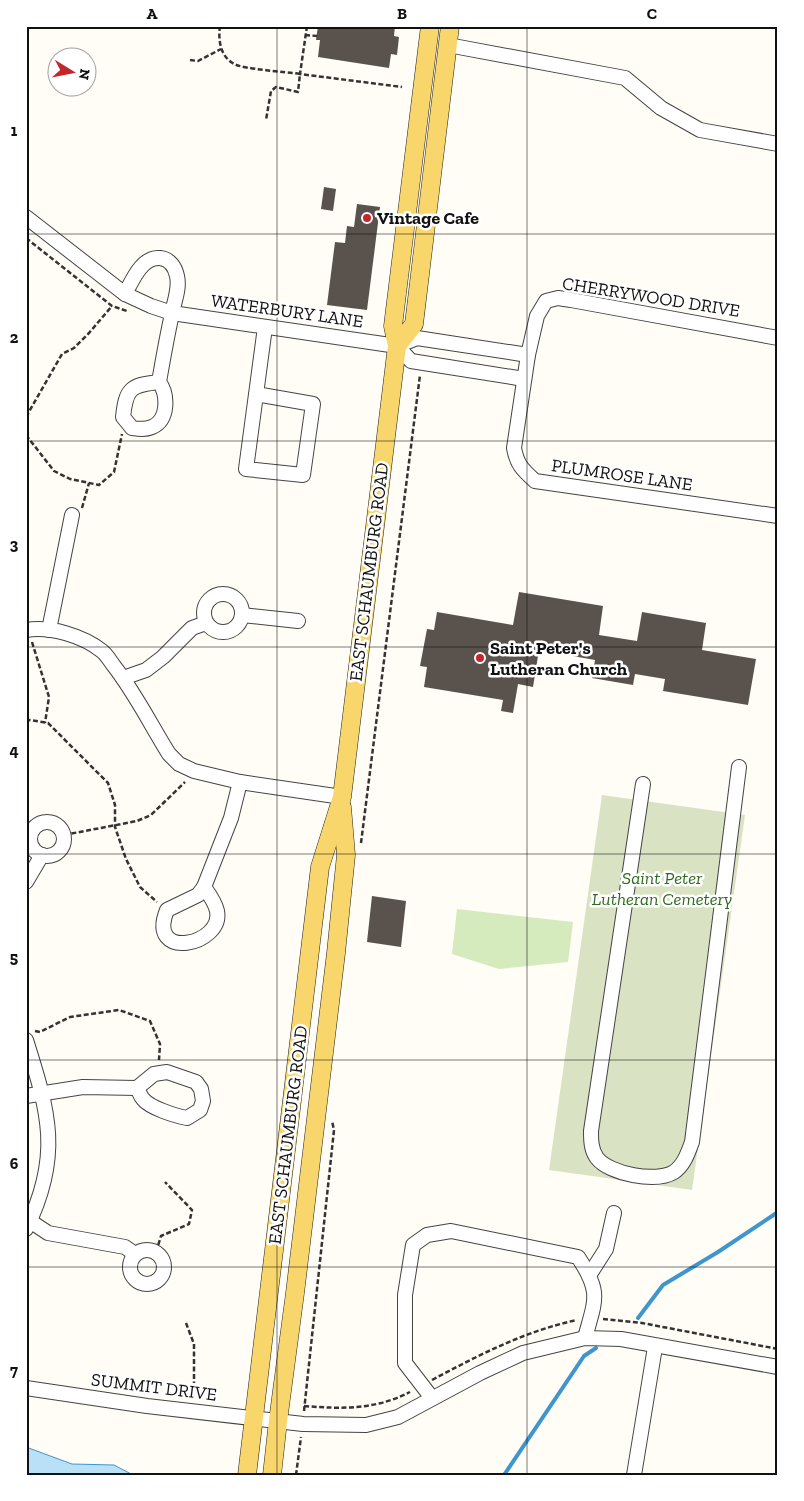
<svg xmlns="http://www.w3.org/2000/svg" width="804" height="1501" font-family="'Zilla Slab',serif">
  <style>
    .green { fill: #d5ebbd }
    .cemetery { fill: #d9e3c4 }
    .water { fill: #b9e0f7; stroke: #3f96cf }
    .lines { fill: none; stroke-linecap: round; stroke-linejoin: round }
    .stream { stroke: #3f96cf; stroke-width: 4 }
    .building { fill: #5a524d }
    .minor-casing { stroke: #444; stroke-width: 16 }
    .major-casing { stroke: #222; stroke-width: 19 }
    .path { stroke: #333; stroke-width: 2.5; stroke-dasharray: 5 2.5; stroke-linecap: butt }
    .minor { stroke: #fff; stroke-width: 14 }
    .major { stroke: #f9d66b; stroke-width: 18 }
    .grid { fill: none; stroke: #111; stroke-width: 1; stroke-opacity: 0.55 }
    .poi-dot { fill: #c4262e; stroke: #fff; stroke-width: 2 }
    .labels { text-anchor: middle; dominant-baseline: central; stroke-width: 5; stroke-linejoin: round; paint-order: stroke }
    .poi-label { font-size: 18px; font-weight: bold; fill: #111; stroke: #fff; text-anchor: start }
    .street-label { font-size: 18px; fill: #111; stroke: #fff }
    .park-label { font-size: 18px; font-style: italic; fill: #2f6b1f; stroke: #fff }
    .neatline { fill: none; stroke: #111; stroke-width: 2 }
    .grid-label { font-size: 16px; text-anchor: middle; font-weight: bold; fill: #111 }
  </style>
  <rect width="100%" height="100%" fill="#fffdf5"/>
  <path class="green" d="M457,909L573,922L568,962L499,969L452,954Z"/>
  <path class="cemetery" d="M602,795L745,815L692,1190L549,1170Z"/>
  <path class="water" d="M26,1447L72,1464L114,1465L133,1475H26Z"/>
  <g class="lines">
    <g class="stream">
      <path d="M638,1318L663,1285L718,1252L778,1212"/>
      <path d="M504,1475L584,1356L596,1348"/>
    </g>
  </g>
  <g class="building">
    <path d="M318,26H395L394,36L399,37L397,55L391,54L389,68L318,57L320,40H316Z"/>
    <path d="M324,187L336,189L333,211L321,209Z"/>
    <path d="M357,204L380,207L367,310L327,305L335,242L345,243L347,226L354,227Z"/>
    <path d="M519,592L603,606L599,635L637,641L642,612L706,623L702,650L756,659L748,705L663,691L665,679L635,674L633,685L592,678L595,660L539,650L533,687L518,684L513,713L501,711L503,700L424,687L427,667L420,666L427,629L434,630L437,612L513,625Z"/>
    <path d="M372,896L406,901L401,947L367,942Z"/>
  </g>
  <g class="lines">
    <g class="minor-casing">
      <g id="minor">
        <path d="M448,45L625,78L661,108L700,130L778,144"/>
        <path d="M26,217L125,294L151,306L172,313L397,346L417,338L528,355"/>
        <path d="M125,294C132,281 142,256 160,258C170,259 175,267 177,276C180,289 174,301 172,314C167,336 163,359 159,382C168,394 169,420 152,427C145,430 139,429 132,428L123,417C126,389 130,385 159,382"/>
        <path d="M778,338L571,300L558,298L546,301L537,316L528,355L514,448C517,465 523,470 535,481L778,516"/>
        <path d="M397,346L411,361L524,379"/>
        <path d="M256,394L313,404L303,475L246,469L265,327"/>
        <circle cx="223" cy="613" r="19"/>
        <path d="M242,615L298,621"/>
        <path d="M26,630C51,626 83,636 102,651C107,655 110,661 114,666C135,693 151,725 169,754L179,764L194,771L240,782L342,797"/>
        <path d="M49,630L72,515"/>
        <path d="M123,678L146,670L163,657L192,628L206,623"/>
        <path d="M643,784L591,1131C591,1140 591,1150 597,1158C609,1174 656,1183 674,1172C684,1165 688,1153 692,1142L739,767"/>
        <circle cx="47" cy="839" r="17"/>
        <path d="M26,882L42,855"/>
        <path d="M204,887C209,894 215,902 217,911C224,945 146,962 167,910L198,895Z"/>
        <path d="M204,887L231,818L240,782"/>
        <path d="M26,1040C49,1113 62,1156 26,1229"/>
        <path d="M167,1072L196,1082L201,1089L203,1101L200,1110L187,1118C176,1116 150,1108 143,1099C140,1096 139,1091 137,1088L154,1074Z"/>
        <path d="M26,1096L83,1087L137,1088"/>
        <path d="M30,1221L48,1233L125,1247L135,1254"/>
        <circle cx="147" cy="1267" r="17"/>
        <path d="M590,1274L606,1249L614,1213"/>
        <path d="M26,1388L147,1406L303,1424L366,1425L398,1417L480,1373L523,1353L585,1338L621,1339L778,1367"/>
        <path d="M432,1398L405,1363V1295L413,1245L427,1235L451,1231L578,1257C602,1293 595,1300 585,1338"/>
        <path d="M634,1475L655,1347"/>
      </g>
    </g>
    <g class="major-casing">
      <g id="major">
        <path d="M397,346L414,324L450,26"/>
        <path d="M247,1475L320,867L342,797L397,346L393,326L430,26"/>
        <path d="M272,1475L278,1421L295,1293L336,953L346,855L342,807"/>
      </g>
    </g>
    <g class="path">
      <path d="M220,26C218,40 220,56 234,64C243,69 287,72 300,74L298,92L276,87L271,91L266,120"/>
      <path d="M307,26L300,74L402,87"/>
      <path d="M305,35L317,36"/>
      <path d="M190,60L198,61L221,49"/>
      <path d="M26,238L112,306L127,311"/>
      <path d="M26,417L62,354L74,348L89,333L112,306"/>
      <path d="M26,435L54,471L70,479L99,485L114,472L122,434"/>
      <path d="M82,508L89,483"/>
      <path d="M32,642L49,697L45,723"/>
      <path d="M26,722L30,720L48,723L108,783L115,805V827L126,859L140,887L157,902"/>
      <path d="M64,835L137,821L151,815L185,782"/>
      <path d="M361,843L420,375"/>
      <path d="M35,1031L40,1032L70,1017L119,1010L150,1021L160,1044L159,1060"/>
      <path d="M156,1252L161,1236L189,1224L192,1210L165,1182"/>
      <path d="M603,1319L642,1323L778,1349"/>
      <path d="M186,1323L194,1344V1383"/>
      <path d="M432,1380C479,1355 525,1331 577,1320"/>
      <path d="M304,1406C342,1409 375,1410 410,1392"/>
      <path d="M304,1411L334,1130L332,1121"/>
      <path d="M296,1475L301,1437"/>
    </g>
    <use href="#minor" class="minor"/>
    <use href="#major" class="major"/>
  </g>
  <path class="grid" d="M277,26V1475M527,26V1475M26,234H778M26,441H778M26,647H778M26,854H778M26,1060H778M26,1267H778"/>
  <g class="poi-dot">
    <circle cx="367" cy="218" r="5"/>
    <circle cx="480" cy="658" r="5"/>
  </g>
  <g class="labels">
    <g class="poi-label">
      <text x="377" y="218">Vintage Cafe</text>
      <text x="490" y="648">Saint Peter's<tspan x="490" dy="21">Lutheran Church</tspan></text>
    </g>
    <g class="street-label">
      <text transform="translate(651 297) rotate(9)">CHERRYWOOD DRIVE</text>
      <text transform="translate(287 311) rotate(8)">WATERBURY LANE</text>
      <text transform="translate(622 475) rotate(8)">PLUMROSE LANE</text>
      <text transform="translate(369 572) rotate(-83)">EAST SCHAUMBURG ROAD</text>
      <text transform="translate(288 1135) rotate(-83)">EAST SCHAUMBURG ROAD</text>
      <text transform="translate(154 1387) rotate(7)">SUMMIT DRIVE</text>
    </g>
    <g class="park-label">
      <text x="662" y="878">Saint Peter<tspan x="662" dy="21">Lutheran Cemetery</tspan></text>
    </g>
  </g>
  <rect width="804" height="1501" fill="none" stroke="#ffffff" stroke-width="55"/>
  <g transform="translate(72 72) rotate(100)"><circle r="24" fill="#ffffff" stroke="#a0a0a0"/>
  <path d="M0-4L9 19L0 12L-9 19Z" fill="#c4262e"/>
  <text y="-8" font-size="14" font-weight="bold" text-anchor="middle" fill="#111111">N</text>
  </g>
  <rect x="28" y="28" width="748" height="1446" class="neatline"/>
  <g class="grid-label">
    <text x="152" y="19">A</text>
    <text x="402" y="19">B</text>
    <text x="652" y="19">C</text>
    <text x="14" y="136">1</text>
    <text x="14" y="343">2</text>
    <text x="14" y="550">3</text>
    <text x="14" y="756">4</text>
    <text x="14" y="963">5</text>
    <text x="14" y="1169">6</text>
    <text x="14" y="1376">7</text>
  </g>
</svg>
